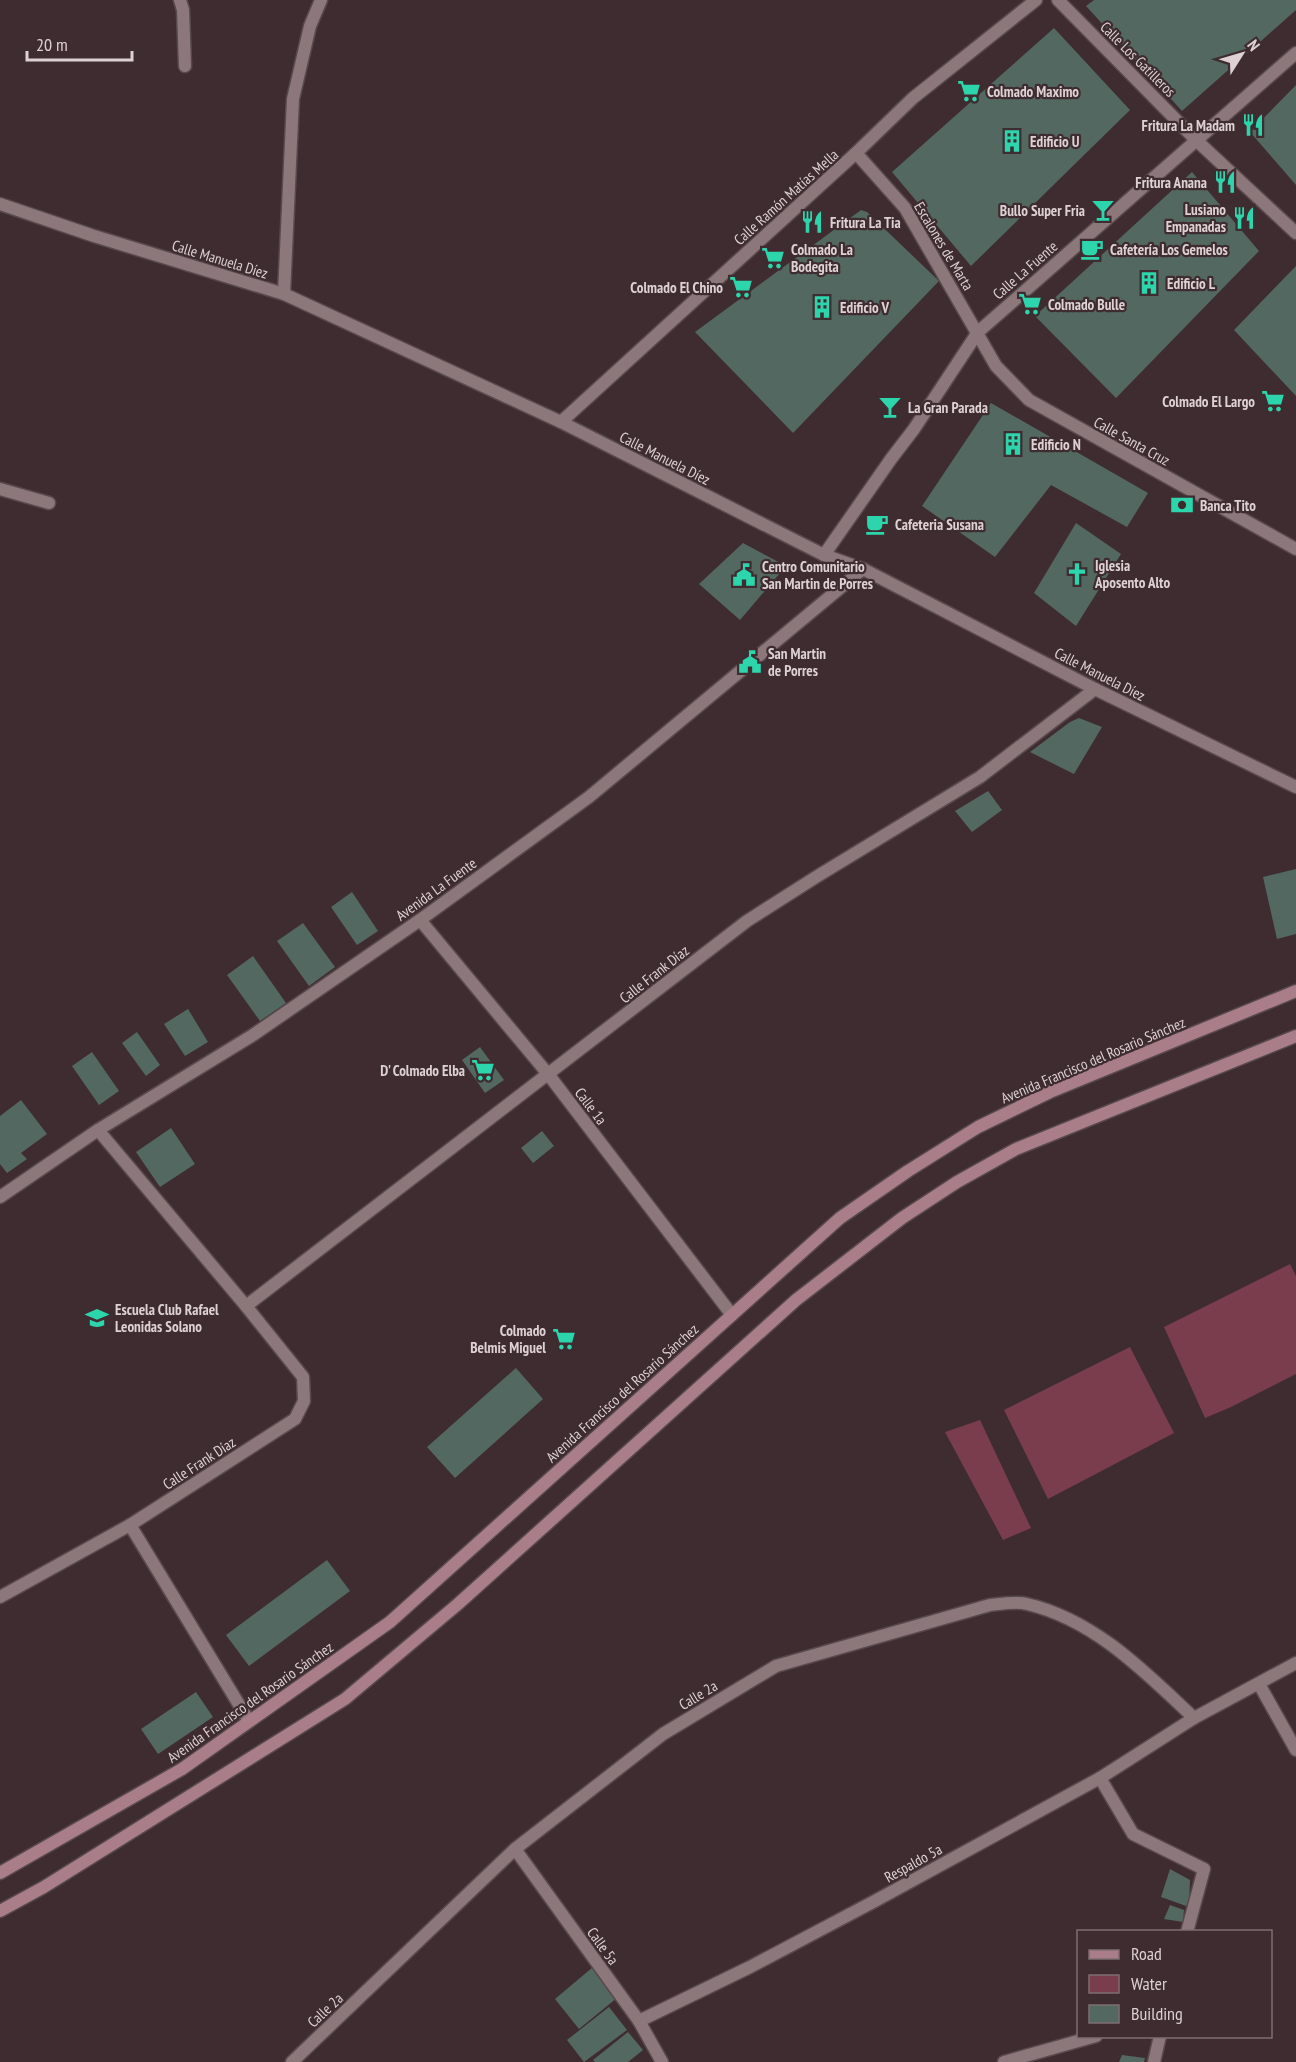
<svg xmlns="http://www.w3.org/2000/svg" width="1296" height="2062" font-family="'PT Sans Narrow',sans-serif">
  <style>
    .water { fill: #793d4d }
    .building { fill: #536861 }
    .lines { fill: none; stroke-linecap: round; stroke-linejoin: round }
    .lane-casing { stroke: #58494d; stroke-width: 15 }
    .street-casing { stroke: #58494d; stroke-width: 15 }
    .secondary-casing { stroke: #58494d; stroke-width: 15 }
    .lane { stroke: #8c777b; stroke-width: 12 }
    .street { stroke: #8c777b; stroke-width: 12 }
    .secondary { stroke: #aa7e88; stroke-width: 12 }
    .labels { text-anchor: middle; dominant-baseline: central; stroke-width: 4.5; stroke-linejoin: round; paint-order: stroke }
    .street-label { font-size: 15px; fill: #ddd1d4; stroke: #3e2c30 }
    .poi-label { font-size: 15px; font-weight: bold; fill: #ddd1d4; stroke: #3e2c30; text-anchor: start }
  </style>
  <rect width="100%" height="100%" fill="#3e2c30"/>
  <g class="water">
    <path d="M1290,1264L1296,1276V1374L1231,1407L1205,1418L1164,1327Z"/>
    <path d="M1130,1347L1174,1433L1048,1499L1004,1410Z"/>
    <path d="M980,1420L1031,1528L1003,1540L945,1432Z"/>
  </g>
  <g class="building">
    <path d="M1094,0H1296V10L1182,111L1086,6Z"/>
    <path d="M1054,28L1130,110L971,266L892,172Z"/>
    <path d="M1296,85V185L1250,132Z"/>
    <path d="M1192,172L1259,251L1116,398L1035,316Z"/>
    <path d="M861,210L867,212L939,281L793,433L695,332Z"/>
    <path d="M1296,266V396L1234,330Z"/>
    <path d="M991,403L1148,493L1127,527L1051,485L995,557L922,506Z"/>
    <path d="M1076,523L1121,554L1076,626L1034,593Z"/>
    <path d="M743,543L786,566L740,620L699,584Z"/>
    <path d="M1079,718L1102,727L1074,774L1030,752L1070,722Z"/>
    <path d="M988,791L1002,810L972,832L955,811Z"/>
    <path d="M1296,869V934L1277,939L1263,877Z"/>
    <path d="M352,892L378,931L357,945L331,907Z"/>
    <path d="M303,923L335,967L309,986L277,941Z"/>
    <path d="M253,956L286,1003L260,1021L227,975Z"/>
    <path d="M188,1009L208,1042L185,1056L164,1024Z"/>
    <path d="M137,1032L160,1065L146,1076L122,1043Z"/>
    <path d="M480,1047L504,1080L485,1093L462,1060Z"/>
    <path d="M92,1052L119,1091L99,1105L72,1066Z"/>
    <path d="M21,1100L47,1134L21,1153L27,1159L7,1173L0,1164V1116Z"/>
    <path d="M171,1128L195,1164L160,1187L136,1152Z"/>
    <path d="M542,1131L554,1146L533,1163L521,1148Z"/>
    <path d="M516,1368L543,1399L455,1478L427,1447Z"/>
    <path d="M327,1560L350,1591L249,1666L226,1635Z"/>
    <path d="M196,1692L213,1717L158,1754L141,1729Z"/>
    <path d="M1170,1869L1190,1880L1189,1907L1161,1897Z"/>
    <path d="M1170,1905L1184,1910L1183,1922L1164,1919Z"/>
    <path d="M593,1967L618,1997L579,2029L555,1999Z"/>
    <path d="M609,2007L627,2030L584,2062L567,2040Z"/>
    <path d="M628,2032L643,2050L628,2062H595L593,2060Z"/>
    <path d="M1122,2055L1145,2058L1144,2062H1119Z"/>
  </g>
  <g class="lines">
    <g class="lane-casing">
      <g id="lane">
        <path d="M1058,0L1196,140"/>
        <path d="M1100,1778L1133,1834L1204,1869L1187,1932"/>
        <path d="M1004,2062L1096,2036"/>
        <path d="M1154,2062L1160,2036"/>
      </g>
    </g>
    <g class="street-casing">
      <g id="street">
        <path d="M180,0L183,10L185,66"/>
        <path d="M1196,140L1296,233"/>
        <path d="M856,153L905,208L996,366L1029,400L1296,549"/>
        <path d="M0,204L94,236L284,294L561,422L824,555L863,569L1095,689L1296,787"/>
        <path d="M284,294L293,99L310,26L321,0"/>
        <path d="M561,422L856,153L913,98L1036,0"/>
        <path d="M0,489L49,503"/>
        <path d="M824,555L891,459L914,429L978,332L1296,53"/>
        <path d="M420,920L548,1074L732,1315"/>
        <path d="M0,1197L98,1130L253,1035L420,920L589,797L863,569"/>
        <path d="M246,1306L747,921L816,877L980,777L1095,689"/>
        <path d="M130,1525L249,1721"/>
        <path d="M0,1597L130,1525L295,1419L304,1401L303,1377L246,1306L98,1130"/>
        <path d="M1259,1684L1296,1750"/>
        <path d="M515,1849L639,2021L662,2062"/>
        <path d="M639,2021L750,1967L873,1902L1100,1778L1194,1718L1296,1663"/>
        <path d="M292,2062L515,1849L663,1734L776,1666L990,1605C1001,1604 1016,1601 1027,1604C1095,1620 1145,1672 1194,1718"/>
      </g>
    </g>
    <g class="secondary-casing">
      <g id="secondary">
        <path d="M0,1873L182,1769L390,1622L840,1218L908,1171L978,1127L1050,1092L1296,991"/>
        <path d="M0,1911L44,1887L345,1699L458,1604L796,1300L902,1218L957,1182L1016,1149L1296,1036"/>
      </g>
    </g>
    <use href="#lane" class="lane"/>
    <use href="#street" class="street"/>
    <use href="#secondary" class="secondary"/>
  </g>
  <defs>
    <g id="supermarket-bare" transform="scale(1.8)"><path d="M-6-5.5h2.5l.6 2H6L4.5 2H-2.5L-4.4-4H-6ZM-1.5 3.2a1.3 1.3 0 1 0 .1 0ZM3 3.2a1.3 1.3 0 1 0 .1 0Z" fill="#2cd5ab" stroke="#3e2c30" stroke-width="2.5" paint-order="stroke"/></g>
    <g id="restaurant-bare" transform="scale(1.8)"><path d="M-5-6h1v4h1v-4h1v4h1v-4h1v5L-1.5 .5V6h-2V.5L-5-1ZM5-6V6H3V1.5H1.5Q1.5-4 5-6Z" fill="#2cd5ab" stroke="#3e2c30" stroke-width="2.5" paint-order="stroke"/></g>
    <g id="building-bare" transform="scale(1.8)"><path d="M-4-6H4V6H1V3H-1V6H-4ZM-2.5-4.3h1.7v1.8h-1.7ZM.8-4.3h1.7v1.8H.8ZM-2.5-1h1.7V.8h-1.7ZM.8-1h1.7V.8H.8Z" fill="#2cd5ab" stroke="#3e2c30" stroke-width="2.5" paint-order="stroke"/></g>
    <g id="bar-bare" transform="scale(1.8)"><path d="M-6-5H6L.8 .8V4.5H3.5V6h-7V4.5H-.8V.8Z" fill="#2cd5ab" stroke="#3e2c30" stroke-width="2.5" paint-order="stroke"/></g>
    <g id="cafe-bare" transform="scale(1.8)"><path d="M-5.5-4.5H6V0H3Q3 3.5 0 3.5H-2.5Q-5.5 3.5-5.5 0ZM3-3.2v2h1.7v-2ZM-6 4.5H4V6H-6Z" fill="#2cd5ab" stroke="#3e2c30" stroke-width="2.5" paint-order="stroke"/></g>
    <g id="bank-bare" transform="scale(1.8)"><path d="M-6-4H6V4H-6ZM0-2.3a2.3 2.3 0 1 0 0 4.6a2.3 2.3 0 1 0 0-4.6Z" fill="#2cd5ab" stroke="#3e2c30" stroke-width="2.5" paint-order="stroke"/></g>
    <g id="church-bare" transform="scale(1.8)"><path d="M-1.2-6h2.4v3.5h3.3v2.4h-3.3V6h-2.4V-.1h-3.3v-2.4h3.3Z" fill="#2cd5ab" stroke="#3e2c30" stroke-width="2.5" paint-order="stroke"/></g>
    <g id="civic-bare" transform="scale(1.8)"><path d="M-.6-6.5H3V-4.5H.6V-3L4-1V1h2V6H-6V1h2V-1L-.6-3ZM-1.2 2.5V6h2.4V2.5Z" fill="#2cd5ab" stroke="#3e2c30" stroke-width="2.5" paint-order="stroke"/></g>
    <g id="school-bare" transform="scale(1.8)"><path d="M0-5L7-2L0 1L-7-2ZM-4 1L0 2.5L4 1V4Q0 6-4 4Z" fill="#2cd5ab" stroke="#3e2c30" stroke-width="2.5" paint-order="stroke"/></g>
  </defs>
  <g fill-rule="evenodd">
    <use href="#supermarket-bare" x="969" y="91"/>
    <use href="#restaurant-bare" x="1253" y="125"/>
    <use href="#building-bare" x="1012" y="141"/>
    <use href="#restaurant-bare" x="1225" y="182"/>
    <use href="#bar-bare" x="1103" y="210"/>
    <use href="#restaurant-bare" x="1244" y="218"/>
    <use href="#restaurant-bare" x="812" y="222"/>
    <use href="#cafe-bare" x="1092" y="249"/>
    <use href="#supermarket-bare" x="773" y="258"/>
    <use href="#building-bare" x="1149" y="283"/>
    <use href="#supermarket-bare" x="741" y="287"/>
    <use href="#supermarket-bare" x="1030" y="304"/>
    <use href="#building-bare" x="822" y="307"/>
    <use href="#supermarket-bare" x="1273" y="401"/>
    <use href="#bar-bare" x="890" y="407"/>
    <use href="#building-bare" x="1013" y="444"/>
    <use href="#bank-bare" x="1182" y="505"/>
    <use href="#cafe-bare" x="877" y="524"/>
    <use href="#church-bare" x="1077" y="574"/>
    <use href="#civic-bare" x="744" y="575"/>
    <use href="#civic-bare" x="750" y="662"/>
    <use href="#supermarket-bare" x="483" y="1070"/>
    <use href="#school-bare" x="97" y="1318"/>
    <use href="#supermarket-bare" x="564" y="1339"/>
  </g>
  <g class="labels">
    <g class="street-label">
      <text transform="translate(1138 59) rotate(45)">Calle Los Gatilleros</text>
      <text transform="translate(786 197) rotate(-42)">Calle Ramón Matías Mella</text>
      <text transform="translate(944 246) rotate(59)">Escalones de Marta</text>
      <text transform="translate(220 259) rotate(17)">Calle Manuela Díez</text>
      <text transform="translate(1025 270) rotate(-41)">Calle La Fuente</text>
      <text transform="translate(1132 441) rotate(29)">Calle Santa Cruz</text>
      <text transform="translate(665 458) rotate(27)">Calle Manuela Díez</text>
      <text transform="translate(1100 674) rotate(27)">Calle Manuela Díez</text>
      <text transform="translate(436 889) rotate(-36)">Avenida La Fuente</text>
      <text transform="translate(654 974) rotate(-38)">Calle Frank Díaz</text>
      <text transform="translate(1093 1060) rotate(-23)">Avenida Francisco del Rosario Sánchez</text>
      <text transform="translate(591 1106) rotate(53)">Calle 1a</text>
      <text transform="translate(622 1393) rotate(-42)">Avenida Francisco del Rosario Sánchez</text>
      <text transform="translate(199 1463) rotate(-33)">Calle Frank Díaz</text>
      <text transform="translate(698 1695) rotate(-31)">Calle 2a</text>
      <text transform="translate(250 1702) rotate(-35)">Avenida Francisco del Rosario Sánchez</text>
      <text transform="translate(913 1863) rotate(-29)">Respaldo 5a</text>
      <text transform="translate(603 1946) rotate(54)">Calle 5a</text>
      <text transform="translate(325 2010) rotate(-43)">Calle 2a</text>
    </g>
    <g class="poi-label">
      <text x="987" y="91">Colmado Maximo</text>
      <text x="1235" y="125" text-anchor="end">Fritura La Madam</text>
      <text x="1030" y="141">Edificio U</text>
      <text x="1207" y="182" text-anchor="end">Fritura Anana</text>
      <text x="1226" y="209" text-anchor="end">Lusiano<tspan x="1226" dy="17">Empanadas</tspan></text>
      <text x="1085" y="210" text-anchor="end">Bullo Super Fria</text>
      <text x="830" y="222">Fritura La Tia</text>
      <text x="791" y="249">Colmado La<tspan x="791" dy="17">Bodegita</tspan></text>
      <text x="1110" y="249">Cafetería Los Gemelos</text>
      <text x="1167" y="283">Edificio L</text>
      <text x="723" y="287" text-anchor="end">Colmado El Chino</text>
      <text x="1048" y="304">Colmado Bulle</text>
      <text x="840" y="307">Edificio V</text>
      <text x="1255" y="401" text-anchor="end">Colmado El Largo</text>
      <text x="908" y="407">La Gran Parada</text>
      <text x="1031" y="444">Edificio N</text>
      <text x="1200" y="505">Banca Tito</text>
      <text x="895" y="524">Cafeteria Susana</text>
      <text x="1095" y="565">Iglesia<tspan x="1095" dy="17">Aposento Alto</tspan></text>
      <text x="762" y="566">Centro Comunitario<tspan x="762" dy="17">San Martin de Porres</tspan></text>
      <text x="768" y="653">San Martin<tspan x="768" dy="17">de Porres</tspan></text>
      <text x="465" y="1070" text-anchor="end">D' Colmado Elba</text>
      <text x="115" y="1309">Escuela Club Rafael<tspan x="115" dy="17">Leonidas Solano</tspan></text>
      <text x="546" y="1330" text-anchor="end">Colmado<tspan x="546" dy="17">Belmis Miguel</tspan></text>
    </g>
  </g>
  <rect x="1077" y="1930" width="195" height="108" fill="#3e2c30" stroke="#7e6e72" stroke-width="1.5"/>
  <rect x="1089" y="1950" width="30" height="9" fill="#aa7e88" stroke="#7e6e72" stroke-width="1.5"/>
  <text x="1131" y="1960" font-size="18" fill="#ddd1d4">Road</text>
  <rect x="1089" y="1975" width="30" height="18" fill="#793d4d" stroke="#7e6e72" stroke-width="1.5"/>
  <text x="1131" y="1990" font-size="18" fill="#ddd1d4">Water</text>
  <rect x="1089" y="2005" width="30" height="18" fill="#536861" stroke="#7e6e72" stroke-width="1.5"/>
  <text x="1131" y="2020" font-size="18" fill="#ddd1d4">Building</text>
  <g transform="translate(1242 54) rotate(53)" stroke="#3e2c30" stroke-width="4.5" paint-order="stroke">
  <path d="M0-4.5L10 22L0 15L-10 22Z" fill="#ddd1d4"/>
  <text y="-9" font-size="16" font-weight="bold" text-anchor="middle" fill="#ddd1d4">N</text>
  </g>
  <path d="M27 51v9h105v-9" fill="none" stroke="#ddd1d4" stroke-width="3"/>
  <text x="36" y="51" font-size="18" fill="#ddd1d4" stroke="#3e2c30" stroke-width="4.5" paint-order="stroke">20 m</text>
</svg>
